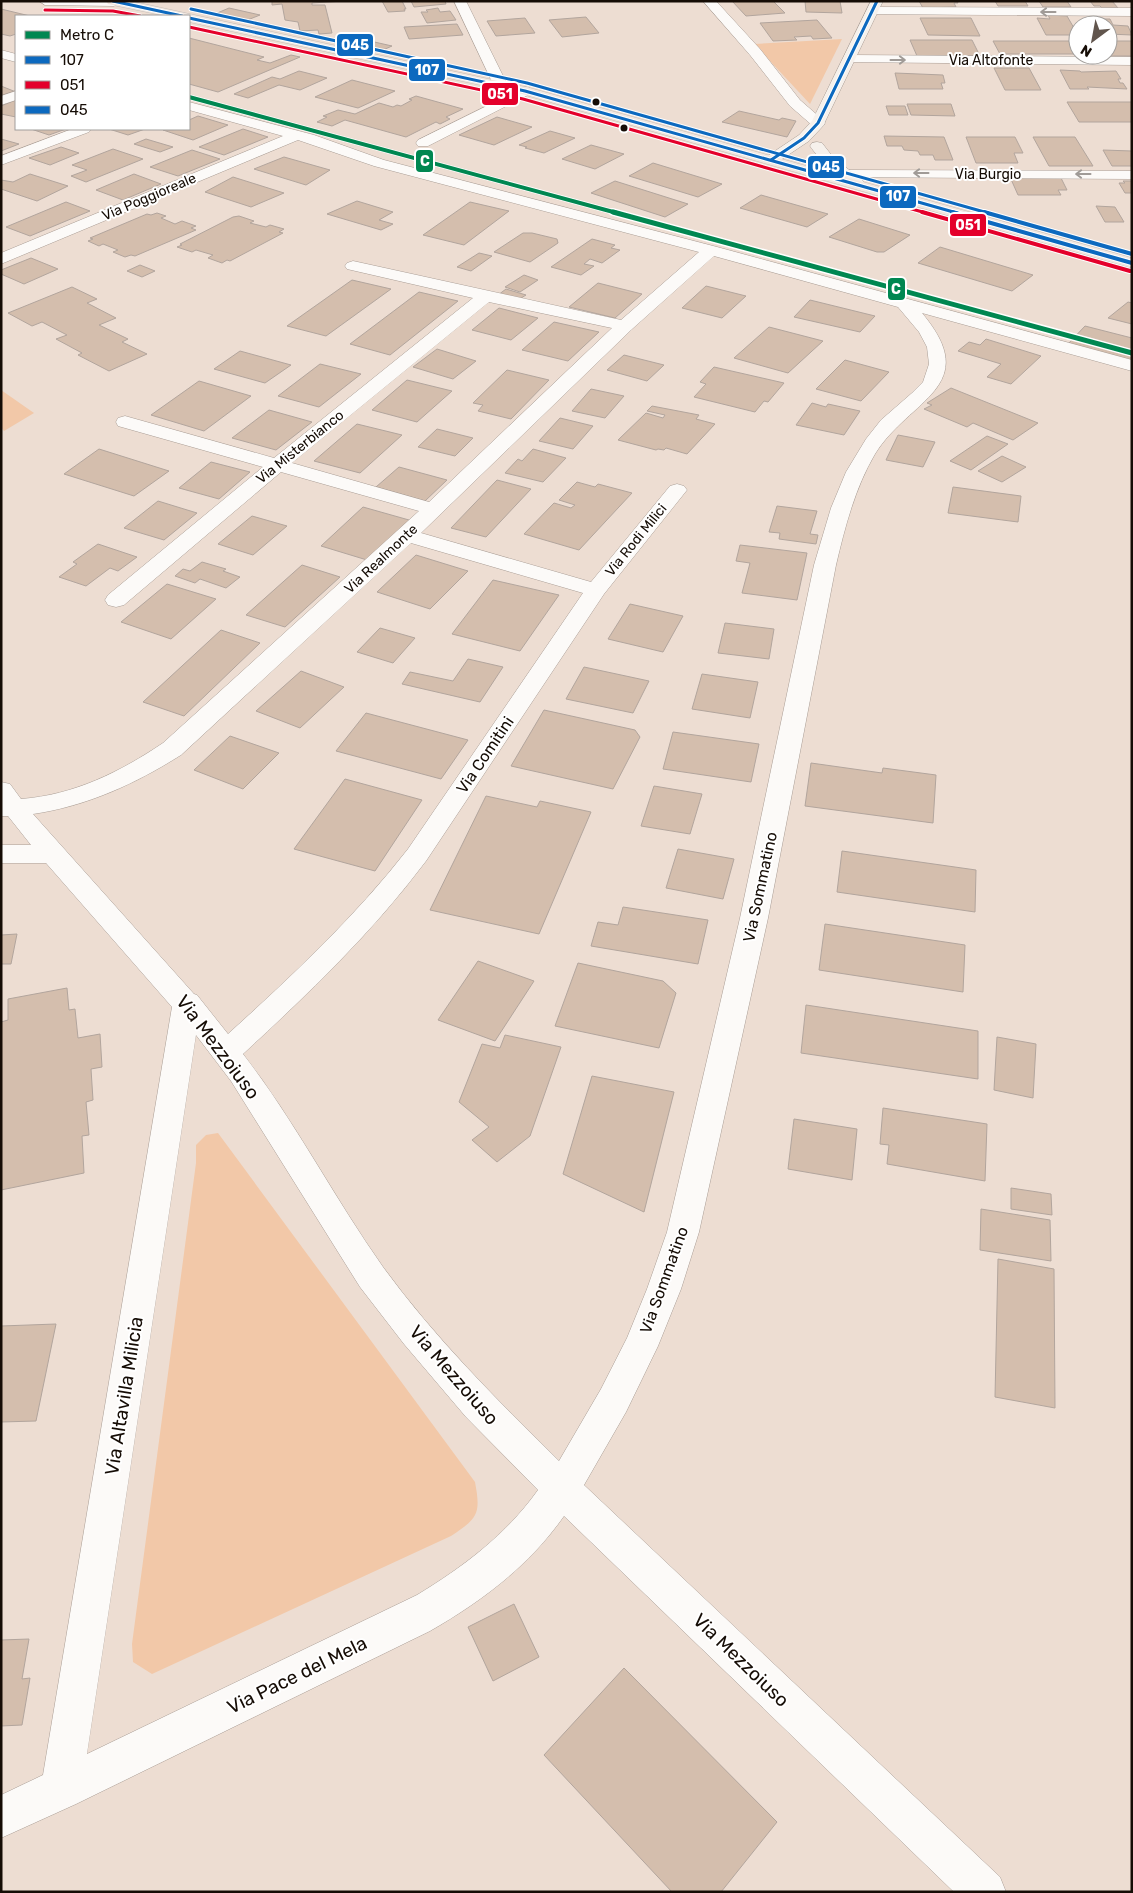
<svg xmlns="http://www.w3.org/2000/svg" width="1133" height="1893" font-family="Rubik,sans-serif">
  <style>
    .green { fill: #f2c8a8 }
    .building { fill: #d4bead; stroke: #b2a59d }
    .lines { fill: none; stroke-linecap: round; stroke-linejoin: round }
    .minor-casing { stroke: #a99d95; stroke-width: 1 }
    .tertiary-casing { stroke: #a99d95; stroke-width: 1 }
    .secondary-casing { stroke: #a99d95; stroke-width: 1 }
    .primary-casing { stroke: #c5beb8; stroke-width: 1 }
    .minor { fill: #fcfaf8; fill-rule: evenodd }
    .tertiary { fill: #fcfaf8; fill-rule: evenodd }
    .secondary { fill: #f6f1ec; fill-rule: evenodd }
    .primary { fill: #f0e7e0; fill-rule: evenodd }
    .bus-1-far1-casing { stroke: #fff; stroke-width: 5 }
    .bus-1-casing { stroke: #fff; stroke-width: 6 }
    .bus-2-far1-casing { stroke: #fff; stroke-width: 5 }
    .bus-2-casing { stroke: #fff; stroke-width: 6 }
    .bus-3-far1-casing { stroke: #fff; stroke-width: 5 }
    .bus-3-casing { stroke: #fff; stroke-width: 6 }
    .bus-1-far1 { stroke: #0c69bf; stroke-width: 3 }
    .bus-1 { stroke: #0c69bf; stroke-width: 4 }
    .bus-2-far1 { stroke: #e4002b; stroke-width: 3 }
    .bus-2 { stroke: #e4002b; stroke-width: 4 }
    .bus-3-far1 { stroke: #0c69bf; stroke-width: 3 }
    .bus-3 { stroke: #0c69bf; stroke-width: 4 }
    .metro-1-far1-casing { stroke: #fff; stroke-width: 5.5 }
    .metro-1-casing { stroke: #fff; stroke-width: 8 }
    .metro-1-far1 { stroke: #008751; stroke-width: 4 }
    .metro-1 { stroke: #008751; stroke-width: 5 }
    .oneway { stroke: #a09b97 }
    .bus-dot { fill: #150c05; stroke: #fff; stroke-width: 2 }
    .labels { text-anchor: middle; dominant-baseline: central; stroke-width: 4; stroke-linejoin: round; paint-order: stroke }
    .far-street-label { font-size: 14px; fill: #150c05; stroke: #fff }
    .street-label { font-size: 16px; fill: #150c05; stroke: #fff }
    .near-street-label { font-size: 19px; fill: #150c05; stroke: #fff }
    .line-badge { stroke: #fff; stroke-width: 2 }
    .badge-label { font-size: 14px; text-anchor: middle; font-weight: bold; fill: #fff }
  </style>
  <rect width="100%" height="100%" fill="#edddd2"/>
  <g class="green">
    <path d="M842,39L810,104L754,44Z"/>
    <path d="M1,390L34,413L4,431L1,427Z"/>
    <path d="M218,1133L475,1482C481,1514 478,1518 451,1536L152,1674L133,1662L132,1644L196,1163V1145L206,1135Z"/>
  </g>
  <g class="building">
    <path d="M272,1H344L312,3V5H325L332,33L319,34L318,30L300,31L298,22L285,20L282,4L272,5Z"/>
    <path d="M382,1H402L406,9H404L405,11L388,12Z"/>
    <path d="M411,1H445L446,4L414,7Z"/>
    <path d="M732,1H773L785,13L746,16Z"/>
    <path d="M805,1H840L842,13L806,12Z"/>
    <path d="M919,1H957L958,3H954L956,7L923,8Z"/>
    <path d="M995,1H1025L1028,6H998Z"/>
    <path d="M1039,1H1067L1071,7H1043Z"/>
    <path d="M1090,1H1112L1118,8H1102L1100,6H1094Z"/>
    <path d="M229,8L260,15L245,21L215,14Z"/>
    <path d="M438,8L440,12L450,11L456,20L427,23L421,12H428L426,10Z"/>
    <path d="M1,9L30,16H16V34L10,36L1,34Z"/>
    <path d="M1048,15L1067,16L1078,35H1046L1037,18L1050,19Z"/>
    <path d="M586,17L599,33L562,37L549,20Z"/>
    <path d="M525,18L535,33L496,36L487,21Z"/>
    <path d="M920,18H971L980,36L928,35Z"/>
    <path d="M1091,19H1110L1113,25L1128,26L1132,35L1108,34V25H1094Z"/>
    <path d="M817,20L832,38L813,39L811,36L794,37L797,40L773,41L760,23Z"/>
    <path d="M457,24L463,35L409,39L404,27Z"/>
    <path d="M189,38L264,57L257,60L270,63L291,55L300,57L218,92L189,84Z"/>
    <path d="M357,38L392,46L383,50L347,43Z"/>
    <path d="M910,40H972L980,56H917Z"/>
    <path d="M993,41H1069L1077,54H1000Z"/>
    <path d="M1108,41H1132V56H1105L1108,55Z"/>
    <path d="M994,68H1029L1041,90H1005Z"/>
    <path d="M1060,70L1080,71L1081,72L1116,71L1121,79H1118L1120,83H1123L1127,89L1087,87L1089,89H1070Z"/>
    <path d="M299,71L327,78L300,90L279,85L248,98L234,94L272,77L280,79Z"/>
    <path d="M895,73L943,75L945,83H941L943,89H899Z"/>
    <path d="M352,80L395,91L358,108L315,97Z"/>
    <path d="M1,86L16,92L1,97Z"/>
    <path d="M416,96L463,109L446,117L450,119L440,124L436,122L406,137L345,120L332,126L317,122L327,117L323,116L338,110L355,114L379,103L393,107L397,105L401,106L412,100L409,99Z"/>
    <path d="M16,100V117L1,114V106Z"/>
    <path d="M1067,102H1132V122H1079Z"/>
    <path d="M907,104H951L955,116L911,115Z"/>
    <path d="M886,106H905L908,115H889Z"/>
    <path d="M739,111L779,120L782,118L796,121L787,137L722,122Z"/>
    <path d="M198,116L228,125L193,140L163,130L189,129V120Z"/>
    <path d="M497,117L532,127L494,145L459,135Z"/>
    <path d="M31,129H66L49,135Z"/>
    <path d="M109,129H145L128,135Z"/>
    <path d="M243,129L268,137L224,155L199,147Z"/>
    <path d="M550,131L575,138L544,153L525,148L527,147L519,145Z"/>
    <path d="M884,136L944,137L953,160H935L933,155H920L918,151L904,150L902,146H887Z"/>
    <path d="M966,137H1015L1023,153H1014L1018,163H976Z"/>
    <path d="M1033,137H1075L1093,166H1049Z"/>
    <path d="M1,139L19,144L1,151Z"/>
    <path d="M146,139L173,147L160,152L134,144Z"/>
    <path d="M591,145L624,154L595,169L562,159Z"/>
    <path d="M61,147L79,153L50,165L29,158Z"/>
    <path d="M113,149L143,159L86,182L71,176L87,170L72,165Z"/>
    <path d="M192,150L220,159L178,176L150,167Z"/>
    <path d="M1103,150L1132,151V166H1112Z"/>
    <path d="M284,157L330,170L306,185L254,169Z"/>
    <path d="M653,163L722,184L698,197L629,176Z"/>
    <path d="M30,174L68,186L37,201L1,189V180L13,182Z"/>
    <path d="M134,174L161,184L123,200L96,190Z"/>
    <path d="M233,177L284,193L251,207L205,192Z"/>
    <path d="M1010,177L1061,178L1067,190H1058L1061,195H1018Z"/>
    <path d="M615,181L688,204L665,217L591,193Z"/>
    <path d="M1123,181H1132V193H1125L1119,183H1125Z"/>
    <path d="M761,195L828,214L807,227L740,208Z"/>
    <path d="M357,201L393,212L379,220L393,224L381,230L327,214Z"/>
    <path d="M66,202L90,211L30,236L6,227Z"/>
    <path d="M470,202L509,211L464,245L423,235Z"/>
    <path d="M1096,206L1115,207L1124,222H1105Z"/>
    <path d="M157,213L166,216L161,218L175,224L182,221L196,226L191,228L196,230L135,256L131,255L125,257L113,252L118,250L103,244L99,246L88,241L93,239L90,238L147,214L151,215Z"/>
    <path d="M239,216L254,221L250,223L266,227L270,225L284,229L279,232L283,233L230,261L227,260L222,263L208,258L213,255L196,250L192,252L177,247L182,245L180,244L233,217Z"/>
    <path d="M859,219L910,235L884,252H877L829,237Z"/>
    <path d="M523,233H532L557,239L558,243L530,262L494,252Z"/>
    <path d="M592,239L615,245L611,248L620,250L602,263L590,259L584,264L594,266L581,275L551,267Z"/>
    <path d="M940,247L1033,275L1012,291L918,263Z"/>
    <path d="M479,253L492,256L471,271L457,267Z"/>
    <path d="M31,258L58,269L24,284L1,274V270Z"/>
    <path d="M140,265L155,271L142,277L127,271Z"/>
    <path d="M524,275L538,280L520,292L505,287Z"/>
    <path d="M352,280L391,289L326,336L287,326Z"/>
    <path d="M598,283L642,294L615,318L569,307Z"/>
    <path d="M706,286L746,296L722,318L682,308Z"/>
    <path d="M72,287L97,299L87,303L116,318L99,325L128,339L122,342L147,354L109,371L78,355L82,353L56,339L67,335L42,322L32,326L8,313Z"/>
    <path d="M506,289L526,295L518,300L498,295Z"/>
    <path d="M419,292L458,301L390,355L350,344Z"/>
    <path d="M810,300L875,316L860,332L794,317Z"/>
    <path d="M1128,302L1132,303V324L1108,318Z"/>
    <path d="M499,308L538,318L511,340L472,330Z"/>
    <path d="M554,322L599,332L568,361L522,350Z"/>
    <path d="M1085,326L1132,338V361L1068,344Z"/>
    <path d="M769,327L823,341L788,373L734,358Z"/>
    <path d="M986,339L1041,356L1011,384L987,377L1001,364L958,351L969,342L980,345Z"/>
    <path d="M437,349L476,361L453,379L413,367Z"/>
    <path d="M240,351L291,365L265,383L214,369Z"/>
    <path d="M624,355L664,365L647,381L607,370Z"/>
    <path d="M845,360L889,372L861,401L816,389Z"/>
    <path d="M320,364L361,374L319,407L278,396Z"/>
    <path d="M714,367L784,383L768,402L764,401L755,412L694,397L706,384L700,382Z"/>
    <path d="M507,370L549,380L511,419L478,411L483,405L473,403Z"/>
    <path d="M407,380L452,391L417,422L372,410Z"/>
    <path d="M199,381L251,396L204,431L151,415Z"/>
    <path d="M951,388L1038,423L1013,440L973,423L967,427L924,409L932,405L927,403Z"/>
    <path d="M591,389L624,396L605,418L572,411Z"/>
    <path d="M812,403L826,407L828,404L860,411L844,435L796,425Z"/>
    <path d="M652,406L699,415L696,419L715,424L687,454L666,448L664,450L658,449L656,450L618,440L646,413L663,418L665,415L647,411Z"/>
    <path d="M269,410L312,422L276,450L232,438Z"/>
    <path d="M560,418L593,426L573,449L539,441Z"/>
    <path d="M357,424L402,435L360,473L314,461Z"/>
    <path d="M437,429L473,438L455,456L418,447Z"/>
    <path d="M898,435L935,442L923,467L886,460Z"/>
    <path d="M987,436L1008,444L971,470L950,461Z"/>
    <path d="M99,449L169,471L134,496L64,474Z"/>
    <path d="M533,449L566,458L543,482L505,473L518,459L522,461Z"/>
    <path d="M1002,456L1026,467L1002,482L978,471Z"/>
    <path d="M211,462L250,472L219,499L179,488Z"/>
    <path d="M399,467L447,480L425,501L376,487Z"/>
    <path d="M497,480L531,489L486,537L451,528Z"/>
    <path d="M577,482L595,487L598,484L632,493L579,550L524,534L554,503L571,508L575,505L559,500Z"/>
    <path d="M953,487L1021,496L1018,522L948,513Z"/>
    <path d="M158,501L197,513L164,540L124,528Z"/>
    <path d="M777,506L817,511L810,534L818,535L816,544L779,539L780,533L769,532Z"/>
    <path d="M363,507L409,520L367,560L321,546Z"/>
    <path d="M252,516L287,526L253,555L218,544Z"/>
    <path d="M98,544L137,557L118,571L110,568L86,586L59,577L77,564L73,562Z"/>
    <path d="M740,545L807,553L797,600L742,593L750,563L736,561Z"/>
    <path d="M416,555L468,571L430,609L377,592Z"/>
    <path d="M202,562L226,569L223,571L240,577L226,588L200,579L195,583L175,576L183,569L190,571Z"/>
    <path d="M302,565L340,577L285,627L246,615Z"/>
    <path d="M493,580L559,595L520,651L452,634Z"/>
    <path d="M167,584L216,599L171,639L121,622Z"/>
    <path d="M630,604L683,616L663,652L608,639Z"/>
    <path d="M725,623L774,629L769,659L718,653Z"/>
    <path d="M380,628L415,638L393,663L357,652Z"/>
    <path d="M221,630L260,643L184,716L143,702Z"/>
    <path d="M468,659L503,667L480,702L402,684L410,672L453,681Z"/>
    <path d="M584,667L649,681L633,713L566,699Z"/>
    <path d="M301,671L344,687L300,728L256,711Z"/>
    <path d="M702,674L758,682L750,718L692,709Z"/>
    <path d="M544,710L635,730L640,737L613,789L511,766Z"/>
    <path d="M366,713L468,740L441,779L336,751Z"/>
    <path d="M673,732L759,744L751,782L663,769Z"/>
    <path d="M230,736L279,753L243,789L194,770Z"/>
    <path d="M811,763L882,773L883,768L936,775L933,823L805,806Z"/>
    <path d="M345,779L422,800L375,871L294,849Z"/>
    <path d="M654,786L702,794L690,834L641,826Z"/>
    <path d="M486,796L537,807L540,801L591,812L539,934L430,910Z"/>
    <path d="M678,849L734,859L723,899L666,888Z"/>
    <path d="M842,851L976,870L975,912L837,892Z"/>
    <path d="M623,907L708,920L698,964L591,946L598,922L618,925Z"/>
    <path d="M825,924L965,945L963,992L819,970Z"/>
    <path d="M17,934L11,964H1V935Z"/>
    <path d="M478,961L534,981L495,1041L438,1020Z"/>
    <path d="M578,963L663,981L676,993L659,1048L555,1026Z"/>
    <path d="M67,988L69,1010L75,1009L78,1038L100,1034L102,1067L91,1069L93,1100L86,1102L89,1135L82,1136L84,1173L1,1190V1022L8,1020V999Z"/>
    <path d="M806,1005L978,1031V1079L801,1053Z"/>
    <path d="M505,1035L561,1047L530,1136L497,1162L472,1140L489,1127L459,1102L482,1044L500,1048Z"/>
    <path d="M997,1037L1036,1044L1033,1098L994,1090Z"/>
    <path d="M592,1076L674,1092L644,1212L563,1174Z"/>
    <path d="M883,1108L987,1124L985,1181L887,1164L889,1145L880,1144Z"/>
    <path d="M794,1119L857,1129L852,1180L788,1169Z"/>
    <path d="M1011,1188L1051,1194L1052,1215L1011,1209Z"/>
    <path d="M981,1209L1050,1220L1051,1261L980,1250Z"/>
    <path d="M998,1259L1054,1269L1055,1408L995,1397Z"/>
    <path d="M56,1324L36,1421L1,1422V1326Z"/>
    <path d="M514,1604L539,1657L493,1681L468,1627Z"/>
    <path d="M29,1639L22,1679L30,1678L22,1725L1,1726V1640Z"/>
    <path d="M624,1668L777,1822L721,1892H672L544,1755Z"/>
  </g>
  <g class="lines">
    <g class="minor-casing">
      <g id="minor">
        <path d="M454,1H466L507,84L505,87H495L493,84Z"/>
        <path d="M703,1H716L760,49L800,100L823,120L825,123L823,126H813L790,106L750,55Z"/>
        <path d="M873,7L1132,8V16L869,14L867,11Z"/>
        <path d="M1,50L16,54V62L1,58Z"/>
        <path d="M850,55L1132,57V65L845,62L844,59Z"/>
        <path d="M525,87L530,88L532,91L530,94L428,146H418L416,143L418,140Z"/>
        <path d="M16,91V100L1,105V96Z"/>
        <path d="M189,102L314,135L384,160L717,247L1132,360V371L922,313C984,387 909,399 875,454C855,488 845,527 836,565L768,918L699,1232L681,1289L658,1346L626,1412L584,1485L1000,1877L1006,1892H954L564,1516C529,1566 482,1601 430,1631L76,1804L1,1838V1795L43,1775L172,1007L46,863H1V845H31L8,816H1V782L10,784L21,799C74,795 120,772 163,743L419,511L281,472L124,605L116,607L108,605L105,600L108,595L263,467L118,426L116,422L118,418L125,416L274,458L473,298L347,269L345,266L347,263L353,261L621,320L699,252L374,166L298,140L1,264V253L283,136L189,110ZM714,256L898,307L919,332L927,347L929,364L923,382L912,393L881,420L866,439L846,472L831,508L814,565L740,918L667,1232L647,1289L627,1338L601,1389L559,1461C497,1400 434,1337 383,1267C334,1198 295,1121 243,1054C309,993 372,933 426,861L604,594L687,490L684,486L677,484L670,486L591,582L421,533L631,330ZM489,302L612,328L429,502L292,463ZM411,543L583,593L408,849C355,917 292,976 228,1034L197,995L194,994L33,814C87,806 135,784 181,755ZM196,1035L231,1081L360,1287L404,1344L466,1417L538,1490C506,1535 463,1567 417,1595L87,1754Z"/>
        <path d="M72,129H91L89,132L1,165V156Z"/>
        <path d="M845,170L1132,171V179L840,177L838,174L840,171Z"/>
      </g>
    </g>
    <g class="tertiary-casing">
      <path id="tertiary" d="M39,1H119L120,2L114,6L45,5Z"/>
    </g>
    <g class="secondary-casing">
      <g id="secondary">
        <path d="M871,1H883L823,126L809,141L776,163H766L764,160L766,157L799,135L812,121Z"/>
        <path d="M817,142L822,143L833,157L863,181L865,184L863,187C847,191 819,159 810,146L812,143Z"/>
      </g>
    </g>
    <g class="primary-casing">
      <path id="primary" d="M106,1H130L530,88L1132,258V268L522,94L189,22V16H166L108,4Z"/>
    </g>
    <use href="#minor" class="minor"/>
    <use href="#tertiary" class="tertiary"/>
    <use href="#secondary" class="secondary"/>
    <use href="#primary" class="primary"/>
    <g class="bus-1-far1-casing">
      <g id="bus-1-far1">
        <path d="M113,1L182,16"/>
        <path d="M189,18L525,91L957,213"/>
        <path d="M771,160L804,138L818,123L877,1"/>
      </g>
    </g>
    <g class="bus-1-casing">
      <path id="bus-1" d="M952,212L1132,263"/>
    </g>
    <g class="bus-2-far1-casing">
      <g id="bus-2-far1">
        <path d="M45,10L113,11L140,16"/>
        <path d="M189,27L523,99L926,213"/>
      </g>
    </g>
    <g class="bus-2-casing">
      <path id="bus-2" d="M922,212L1130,271"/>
    </g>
    <g class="bus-3-far1-casing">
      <path id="bus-3-far1" d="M191,9L527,83L988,213"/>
    </g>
    <g class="bus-3-casing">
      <path id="bus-3" d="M984,212L1132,254"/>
    </g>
    <use href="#bus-1-far1" class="bus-1-far1"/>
    <use href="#bus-1" class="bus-1"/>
    <use href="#bus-2-far1" class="bus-2-far1"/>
    <use href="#bus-2" class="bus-2"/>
    <use href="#bus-3-far1" class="bus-3-far1"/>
    <use href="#bus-3" class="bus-3"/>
    <g class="metro-1-far1-casing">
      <path id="metro-1-far1" d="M189,97L617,213"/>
    </g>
    <g class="metro-1-casing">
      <path id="metro-1" d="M613,212L1132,353"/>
    </g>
    <use href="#metro-1-far1" class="metro-1-far1"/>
    <use href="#metro-1" class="metro-1"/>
  </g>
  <defs><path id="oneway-shaft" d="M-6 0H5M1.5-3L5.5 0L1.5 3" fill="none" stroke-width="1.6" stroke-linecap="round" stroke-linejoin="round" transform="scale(1.25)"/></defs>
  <g class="oneway">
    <use href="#oneway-shaft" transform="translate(1048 12) rotate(-180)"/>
    <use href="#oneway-shaft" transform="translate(898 60)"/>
    <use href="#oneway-shaft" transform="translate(921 173) rotate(180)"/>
    <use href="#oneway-shaft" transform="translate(1083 174) rotate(-180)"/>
  </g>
  <g class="bus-dot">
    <circle cx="596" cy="102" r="4.5"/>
    <circle cx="624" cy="128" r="4.5"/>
  </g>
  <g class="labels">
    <g class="far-street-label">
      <text x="991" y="60">Via Altofonte</text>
      <text x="988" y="174">Via Burgio</text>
      <text transform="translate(149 197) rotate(-23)">Via Poggioreale</text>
      <text transform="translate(300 447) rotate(-39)">Via Misterbianco</text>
      <text transform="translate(636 540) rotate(-51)">Via Rodi Milici</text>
      <text transform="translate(381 559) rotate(-43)">Via Realmonte</text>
    </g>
    <g class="street-label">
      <text transform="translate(485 755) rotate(-56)">Via Comitini</text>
      <text transform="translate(760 887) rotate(-78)">Via Sommatino</text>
      <text transform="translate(664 1280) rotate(-70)">Via Sommatino</text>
    </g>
    <g class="near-street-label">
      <text transform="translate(218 1047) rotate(53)">Via Mezzoiuso</text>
      <text transform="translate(454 1375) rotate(49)">Via Mezzoiuso</text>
      <text transform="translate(124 1396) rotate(-81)">Via Altavilla Milicia</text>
      <text transform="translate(741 1660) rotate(44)">Via Mezzoiuso</text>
      <text transform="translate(297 1675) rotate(-26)">Via Pace del Mela</text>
    </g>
  </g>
  <g class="line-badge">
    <rect x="336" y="33" width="38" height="24" rx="5" fill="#0c69bf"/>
    <rect x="408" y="58" width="38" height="24" rx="5" fill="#0c69bf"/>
    <rect x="481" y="82" width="38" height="24" rx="5" fill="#e4002b"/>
    <rect x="415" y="149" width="19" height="24" rx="5" fill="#008751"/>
    <rect x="807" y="155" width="38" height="24" rx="5" fill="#0c69bf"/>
    <rect x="879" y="185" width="38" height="24" rx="5" fill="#0c69bf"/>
    <rect x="949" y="213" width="38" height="24" rx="5" fill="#e4002b"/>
    <rect x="887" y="277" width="19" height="24" rx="5" fill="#008751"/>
  </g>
  <g class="badge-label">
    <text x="355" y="50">045</text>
    <text x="427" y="75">107</text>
    <text x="500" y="99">051</text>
    <text x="425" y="166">C</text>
    <text x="826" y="172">045</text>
    <text x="898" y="201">107</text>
    <text x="968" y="230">051</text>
    <text x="896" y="294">C</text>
  </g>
  <rect width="1133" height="1893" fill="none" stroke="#150c05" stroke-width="5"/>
  <rect x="15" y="15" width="175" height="115" fill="#ffffff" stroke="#a19e9b"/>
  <rect x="25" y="31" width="25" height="8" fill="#008751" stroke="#a19e9b"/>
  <text x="60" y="40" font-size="15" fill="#150c05">Metro C</text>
  <rect x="25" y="56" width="25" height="8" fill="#0c69bf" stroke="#a19e9b"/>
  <text x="60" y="65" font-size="15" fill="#150c05">107</text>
  <rect x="25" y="81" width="25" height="8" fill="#e4002b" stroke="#a19e9b"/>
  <text x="60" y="90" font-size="15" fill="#150c05">051</text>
  <rect x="25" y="106" width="25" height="8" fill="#0c69bf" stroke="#a19e9b"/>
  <text x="60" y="115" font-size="15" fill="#150c05">045</text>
  <g transform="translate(1093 40) rotate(212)"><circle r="24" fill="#ffffff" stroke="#a19e9b"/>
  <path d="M0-4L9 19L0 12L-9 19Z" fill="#61554d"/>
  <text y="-8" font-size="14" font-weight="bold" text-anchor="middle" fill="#150c05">N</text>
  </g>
</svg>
